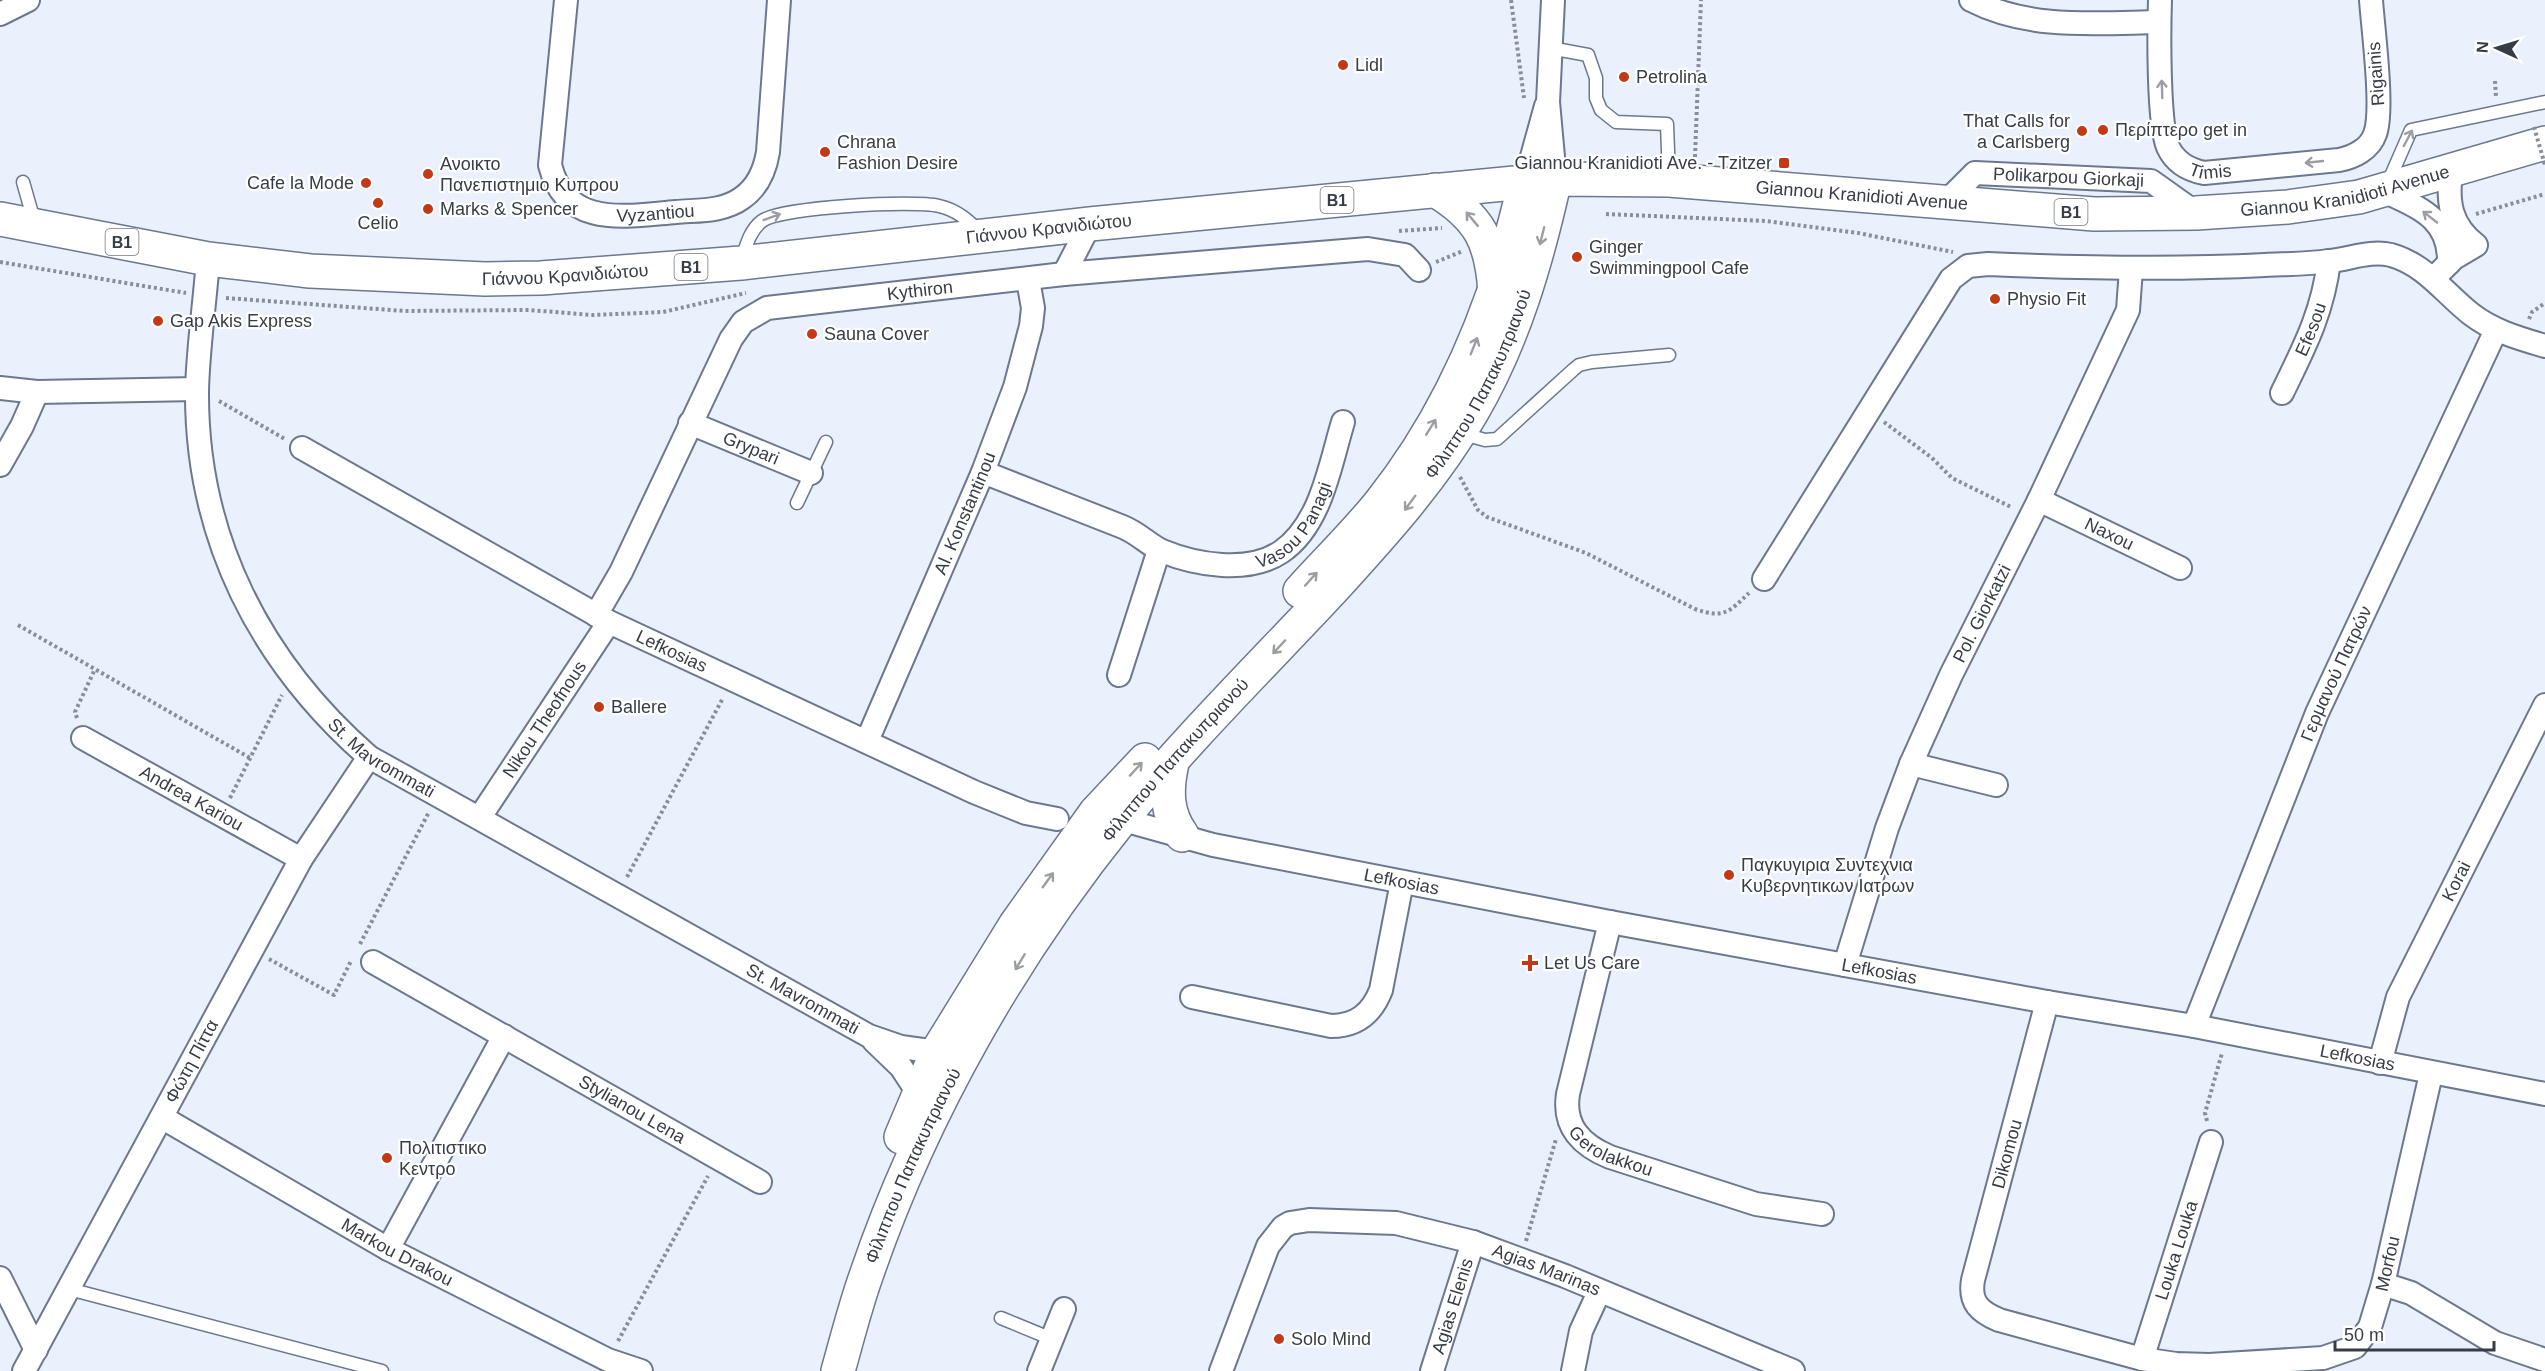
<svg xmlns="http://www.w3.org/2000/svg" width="2545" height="1371" font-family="Arial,sans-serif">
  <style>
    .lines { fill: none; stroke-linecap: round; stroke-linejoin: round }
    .lane-casing { stroke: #6b788e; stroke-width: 15 }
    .street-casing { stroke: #6b788e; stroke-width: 26 }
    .secondary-casing { stroke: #6b788e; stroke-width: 36 }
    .primary-casing { stroke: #6b788e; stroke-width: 36 }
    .path { stroke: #898f9a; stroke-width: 4; stroke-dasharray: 3 3; stroke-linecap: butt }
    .lane { stroke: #fff; stroke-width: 12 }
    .street { stroke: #fff; stroke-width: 22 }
    .secondary { stroke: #fff; stroke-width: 33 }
    .primary { stroke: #fff; stroke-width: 33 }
    .path-bridge { stroke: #898f9a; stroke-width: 4; stroke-dasharray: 3 3; stroke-linecap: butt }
    .oneway { stroke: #9b9ea3 }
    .poi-dot { fill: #c23915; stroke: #fff; stroke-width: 2 }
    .labels { text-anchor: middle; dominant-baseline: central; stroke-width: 4.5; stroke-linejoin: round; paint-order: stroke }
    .shield { fill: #fff; stroke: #73777e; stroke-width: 1.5 }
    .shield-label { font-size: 16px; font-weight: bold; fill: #373d47 }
    .poi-label { font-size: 18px; fill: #373d47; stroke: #fff; text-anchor: start }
    .street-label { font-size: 18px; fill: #373d47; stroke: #fff }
  </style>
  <rect width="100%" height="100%" fill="#ebf1fc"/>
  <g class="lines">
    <g class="lane-casing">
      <g id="lane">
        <path d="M1550,48L1588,55L1596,78V98L1601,110L1616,122L1667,124L1669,178"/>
        <path d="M23,182L35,224"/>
        <path d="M2387,185L2411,130L2545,102"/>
        <path d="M741,262C746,247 749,231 762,221C781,207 913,200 939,206C957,210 968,220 981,233"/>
        <path d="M1460,433L1485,440L1497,439L1573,370L1579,365L1592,362L1669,355"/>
        <path d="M797,503L826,442"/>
        <path d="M69,1289L382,1371"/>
        <path d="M1001,1318L1052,1339"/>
      </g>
    </g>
    <g class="street-casing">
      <g id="street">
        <path id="s1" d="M566,0L550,165C566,229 626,216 676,212C698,210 723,212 742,198C758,187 765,170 768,152L779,0"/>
        <path d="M1553,0L1548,102L1555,179"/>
        <path d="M1971,0C2029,30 2096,23 2159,22"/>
        <path id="s2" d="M2160,0C2159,29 2158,124 2168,147C2175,162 2189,170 2204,173L2339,160C2354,157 2370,149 2375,134C2384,111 2373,29 2371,0"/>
        <path d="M0,14L28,0"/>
        <path d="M1525,182L1546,106"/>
        <path d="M2384,191C2419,208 2450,218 2449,263"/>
        <path id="s3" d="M1945,203L1975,173L2151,181L2196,213"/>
        <path id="s4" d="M208,259C205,302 198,347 197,391C196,537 260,662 369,757L869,1036L901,1047L937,1052"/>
        <path d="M1064,274L1090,224"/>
        <path d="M2434,278L2454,258L2476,245C2450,225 2447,202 2451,170"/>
        <path d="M0,388L37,392L197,389"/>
        <path id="s5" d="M2282,393C2304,348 2323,312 2329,261"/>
        <path id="s6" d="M690,423L811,473"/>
        <path id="s7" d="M302,448L609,622L974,792L1026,813L1057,819"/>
        <path d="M0,465L22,426L37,392"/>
        <path id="s8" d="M983,472C1030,490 1076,509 1123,527C1138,533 1149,545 1162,551C1196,565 1248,574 1281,552C1321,525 1330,465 1343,422"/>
        <path id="s9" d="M2039,500L2180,568"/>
        <path d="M1764,579L1951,279L1968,266L1988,264C2081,268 2173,270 2265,265C2286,264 2308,264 2329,261C2350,259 2371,250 2391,255C2426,265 2444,293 2471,314C2493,331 2518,338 2545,346"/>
        <path id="s10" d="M596,615L621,572L731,339L743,322L767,308L1064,274L1368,249L1405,255L1419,270"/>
        <path d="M1119,675L1159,550"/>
        <path id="s11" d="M83,738L301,859"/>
        <path id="s12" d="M867,741L983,472L1015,387L1031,326L1033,308L1028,280"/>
        <path d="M1911,764L1996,785"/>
        <path id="s13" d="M1109,816L1213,845L1610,922L2047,1002L2194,1026L2545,1094"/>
        <path id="s14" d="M480,817L609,622"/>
        <path id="s15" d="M1610,922L1568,1094C1563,1126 1581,1145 1610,1157L1756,1204L1822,1214"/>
        <path id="s16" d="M373,962L760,1182"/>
        <path id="s17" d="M1845,965L1887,828L1911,764L1951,675L2039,500L2128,310L2131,269"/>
        <path d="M1192,997L1331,1026C1357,1026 1372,1013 1381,990L1402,882"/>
        <path id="s18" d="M2047,1002L1973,1280C1969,1303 1980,1312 1999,1320L2142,1359L2176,1364L2209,1365L2323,1358L2355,1347L2370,1327L2383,1284L2431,1074"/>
        <path id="s19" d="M2194,1026L2317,713L2496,330"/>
        <path d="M874,1041L901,1067L918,1093"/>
        <path id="s20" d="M2380,1063L2398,997L2545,705"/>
        <path id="s21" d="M163,1118L388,1249L608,1360L641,1371"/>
        <path d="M388,1249L504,1036"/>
        <path d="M0,1278L36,1350"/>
        <path d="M2383,1284L2411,1293L2495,1343L2545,1360"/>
        <path id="s22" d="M2142,1359L2211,1142"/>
        <path id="s23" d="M24,1371L301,859L369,757"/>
        <path d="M1039,1371L1064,1309"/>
        <path id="s24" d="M1221,1371L1268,1246L1283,1227L1290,1223L1309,1220L1396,1223L1473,1242L1565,1276L1793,1371"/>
        <path id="s25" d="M1432,1371L1473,1242"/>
        <path d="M1573,1371L1581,1331L1599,1292"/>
      </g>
    </g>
    <g class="secondary-casing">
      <g id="secondary">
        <path d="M1300,591C1326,562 1355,534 1380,503C1455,409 1499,298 1525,182"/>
        <path d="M1172,763C1166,790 1166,813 1182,835"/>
        <path d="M901,1137L937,1052L1016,924L1096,812L1145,760"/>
        <path id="s26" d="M838,1371C847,1339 855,1307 866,1276C922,1112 1012,955 1121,820C1186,740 1261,666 1332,590C1383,534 1434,478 1472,412C1514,340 1537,260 1555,179"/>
      </g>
    </g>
    <g class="primary-casing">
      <g id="primary">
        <path d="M1435,190C1480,217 1492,242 1495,293"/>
        <path id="s27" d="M0,219L208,259L310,271L485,279L541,278L741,263L1090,224L1555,179L1669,180L2094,214L2196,213L2288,207L2359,197L2545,143"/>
      </g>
    </g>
    <g class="path">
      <path d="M1511,0L1524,98"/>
      <path d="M2495,81L2496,97"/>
      <path d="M1695,157L1701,0"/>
      <path d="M1606,214L1766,221L1858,233L1953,252"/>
      <path d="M2476,214L2545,194"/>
      <path d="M1399,231L1442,228"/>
      <path d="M0,262L186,293"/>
      <path d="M1436,262L1463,251"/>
      <path d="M226,298L405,311L529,310L593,315L663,312L746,293"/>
      <path d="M2529,319L2532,312L2545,303"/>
      <path d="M219,401L285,439"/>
      <path d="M1884,422L1932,458L1952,478L2011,507"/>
      <path d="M1460,477L1478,510L1487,517L1586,553L1695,609C1724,619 1729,612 1749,593"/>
      <path d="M18,625L250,758"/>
      <path d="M77,718L75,712L95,669"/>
      <path d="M230,798L282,695"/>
      <path d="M627,877L723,698"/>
      <path d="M360,944L429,812"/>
      <path d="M269,959L334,995L351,961"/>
      <path d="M2207,1121L2205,1113L2222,1053"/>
      <path d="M1526,1241L1556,1139"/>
      <path d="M618,1341L708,1176"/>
    </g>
    <use href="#lane" class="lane"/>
    <use href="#street" class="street"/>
    <use href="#secondary" class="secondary"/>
    <use href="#primary" class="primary"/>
    <path class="path-bridge" d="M2534,127L2545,165"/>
  </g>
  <defs><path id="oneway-shaft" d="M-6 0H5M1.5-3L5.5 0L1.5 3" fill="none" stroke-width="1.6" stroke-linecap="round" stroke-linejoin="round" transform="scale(1.5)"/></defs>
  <g class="oneway">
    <use href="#oneway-shaft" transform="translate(2162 89) rotate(-92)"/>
    <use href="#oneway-shaft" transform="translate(2408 138) rotate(-62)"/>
    <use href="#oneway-shaft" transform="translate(2314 162) rotate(174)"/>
    <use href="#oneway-shaft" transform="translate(772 217) rotate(-20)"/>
    <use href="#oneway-shaft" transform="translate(2430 217) rotate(-142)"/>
    <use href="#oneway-shaft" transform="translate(1472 219) rotate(-130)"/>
    <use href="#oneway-shaft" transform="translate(1542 236) rotate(104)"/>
    <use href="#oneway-shaft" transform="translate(1474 346) rotate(-68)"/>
    <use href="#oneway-shaft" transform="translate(1431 427) rotate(-58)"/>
    <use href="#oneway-shaft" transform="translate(1410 503) rotate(126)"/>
    <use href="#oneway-shaft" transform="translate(1311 579) rotate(-48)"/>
    <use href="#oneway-shaft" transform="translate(1279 647) rotate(133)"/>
    <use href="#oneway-shaft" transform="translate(1136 769) rotate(-47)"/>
    <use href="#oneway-shaft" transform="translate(1048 880) rotate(-54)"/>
    <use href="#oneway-shaft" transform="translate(1020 962) rotate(121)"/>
  </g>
  <g class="poi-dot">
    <circle cx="1343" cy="65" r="6"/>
    <circle cx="1624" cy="77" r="6"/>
    <circle cx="2103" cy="130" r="6"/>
    <circle cx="2082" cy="131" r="6"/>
    <circle cx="825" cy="152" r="6"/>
    <rect x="1778" y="157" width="12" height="12" rx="3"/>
    <circle cx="428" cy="174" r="6"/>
    <circle cx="366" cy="183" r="6"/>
    <circle cx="378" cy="203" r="6"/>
    <circle cx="428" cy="209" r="6"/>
    <circle cx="1577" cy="257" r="6"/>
    <circle cx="1995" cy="299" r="6"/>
    <circle cx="158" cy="321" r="6"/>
    <circle cx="812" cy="334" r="6"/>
    <circle cx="599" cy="707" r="6"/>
    <circle cx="1729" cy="875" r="6"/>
    <path d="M1527 954h6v6h6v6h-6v6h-6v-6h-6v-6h6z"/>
    <circle cx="387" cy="1158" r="6"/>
    <circle cx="1279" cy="1339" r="6"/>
  </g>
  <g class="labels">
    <g class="shield">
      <rect x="1320.5" y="187" width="33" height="26" rx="4.5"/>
      <rect x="2054.5" y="199" width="33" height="26" rx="4.5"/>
      <rect x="105.5" y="229" width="33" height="26" rx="4.5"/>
      <rect x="674.5" y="254" width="33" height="26" rx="4.5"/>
    </g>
    <g class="shield-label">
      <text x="1337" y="200">B1</text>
      <text x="2071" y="212">B1</text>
      <text x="122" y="242">B1</text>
      <text x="691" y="267">B1</text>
    </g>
    <g class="poi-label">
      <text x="1355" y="65">Lidl</text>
      <text x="1636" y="77">Petrolina</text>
      <text x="2070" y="121" text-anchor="end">That Calls for<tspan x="2070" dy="21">a Carlsberg</tspan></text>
      <text x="2115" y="130">Περίπτερο get in</text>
      <text x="837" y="142">Chrana<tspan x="837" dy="21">Fashion Desire</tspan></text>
      <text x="1772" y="163" text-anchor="end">Giannou Kranidioti Ave. - Tzitzer</text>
      <text x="440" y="164">Ανοικτο<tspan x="440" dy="21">Πανεπιστημιο Κυπρου</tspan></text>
      <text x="354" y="183" text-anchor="end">Cafe la Mode</text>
      <text x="440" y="209">Marks &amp; Spencer</text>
      <text x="378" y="223" text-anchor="middle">Celio</text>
      <text x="1589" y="247">Ginger<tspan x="1589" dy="21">Swimmingpool Cafe</tspan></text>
      <text x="2007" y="299">Physio Fit</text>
      <text x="170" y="321">Gap Akis Express</text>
      <text x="824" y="334">Sauna Cover</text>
      <text x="611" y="707">Ballere</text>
      <text x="1741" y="865">Παγκυγιρια Συντεχνια<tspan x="1741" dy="21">Κυβερνητικων Ιατρων</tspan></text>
      <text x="1544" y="963">Let Us Care</text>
      <text x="399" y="1148">Πολιτιστικο<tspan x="399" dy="21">Κεντρο</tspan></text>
      <text x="1291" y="1339">Solo Mind</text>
    </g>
    <g class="street-label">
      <text transform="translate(2376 74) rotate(-94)">Rigainis</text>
      <text stroke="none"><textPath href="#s2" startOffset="200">Timis</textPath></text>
      <text stroke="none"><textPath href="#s3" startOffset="136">Polikarpou Giorkaji</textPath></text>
      <text stroke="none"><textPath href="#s27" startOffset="2358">Giannou Kranidioti Avenue</textPath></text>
      <text stroke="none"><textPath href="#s27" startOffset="1872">Giannou Kranidioti Avenue</textPath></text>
      <text stroke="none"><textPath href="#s1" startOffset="296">Vyzantiou</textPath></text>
      <text stroke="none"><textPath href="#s27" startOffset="1056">Γιάννου Κρανιδιώτου</textPath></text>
      <text stroke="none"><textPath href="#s27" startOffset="570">Γιάννου Κρανιδιώτου</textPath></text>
      <text stroke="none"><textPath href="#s10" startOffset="510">Kythiron</textPath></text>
      <text stroke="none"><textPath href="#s5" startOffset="70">Efesou</textPath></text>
      <text stroke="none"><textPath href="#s26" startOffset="1191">Φίλιππου Παπακυπριανού</textPath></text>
      <text stroke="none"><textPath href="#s6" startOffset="66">Grypari</textPath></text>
      <text stroke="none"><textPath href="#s12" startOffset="248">Al. Konstantinou</textPath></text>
      <text stroke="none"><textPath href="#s8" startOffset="348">Vasou Panagi</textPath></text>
      <text stroke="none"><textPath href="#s9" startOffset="78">Naxou</textPath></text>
      <text stroke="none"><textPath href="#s17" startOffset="378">Pol. Giorkatzi</textPath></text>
      <text stroke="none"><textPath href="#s7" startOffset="422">Lefkosias</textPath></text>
      <text stroke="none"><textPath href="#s19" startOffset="380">Γερμανού Πατρών</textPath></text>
      <text stroke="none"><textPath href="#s14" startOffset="117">Nikou Theofnous</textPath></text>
      <text stroke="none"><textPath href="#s4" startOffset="561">St. Mavrommati</textPath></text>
      <text stroke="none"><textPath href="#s26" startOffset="705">Φίλιππου Παπακυπριανού</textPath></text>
      <text stroke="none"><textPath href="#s11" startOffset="124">Andrea Kariou</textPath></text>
      <text stroke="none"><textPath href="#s13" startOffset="300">Lefkosias</textPath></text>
      <text stroke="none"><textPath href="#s20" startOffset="198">Korai</textPath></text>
      <text stroke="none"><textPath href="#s13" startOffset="786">Lefkosias</textPath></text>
      <text stroke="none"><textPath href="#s4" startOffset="1047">St. Mavrommati</textPath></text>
      <text stroke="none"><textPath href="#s13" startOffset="1272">Lefkosias</textPath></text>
      <text stroke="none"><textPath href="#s23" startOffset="352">Φώτη Πίττα</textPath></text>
      <text stroke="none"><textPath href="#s16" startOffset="298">Stylianou Lena</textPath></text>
      <text stroke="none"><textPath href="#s15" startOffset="258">Gerolakkou</textPath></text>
      <text transform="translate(2007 1154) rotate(-75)">Dikomou</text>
      <text stroke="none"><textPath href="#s26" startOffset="219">Φίλιππου Παπακυπριανού</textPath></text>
      <text stroke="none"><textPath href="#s22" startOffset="114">Louka Louka</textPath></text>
      <text stroke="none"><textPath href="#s21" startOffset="270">Markou Drakou</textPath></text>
      <text stroke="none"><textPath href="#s18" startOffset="795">Morfou</textPath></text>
      <text stroke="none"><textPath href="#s24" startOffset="430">Agias Marinas</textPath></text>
      <text stroke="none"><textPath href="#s25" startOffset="68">Agias Elenis</textPath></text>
    </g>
  </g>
  <g transform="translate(2497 48) rotate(274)" stroke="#ffffff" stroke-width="4.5" paint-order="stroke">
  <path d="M0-4.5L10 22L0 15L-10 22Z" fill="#373d47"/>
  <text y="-9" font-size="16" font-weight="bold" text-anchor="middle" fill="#373d47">N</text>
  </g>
  <path d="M2335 1341v9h159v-9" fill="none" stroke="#373d47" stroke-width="3"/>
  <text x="2344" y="1341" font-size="18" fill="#373d47" stroke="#ffffff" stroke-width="4.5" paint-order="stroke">50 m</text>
</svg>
